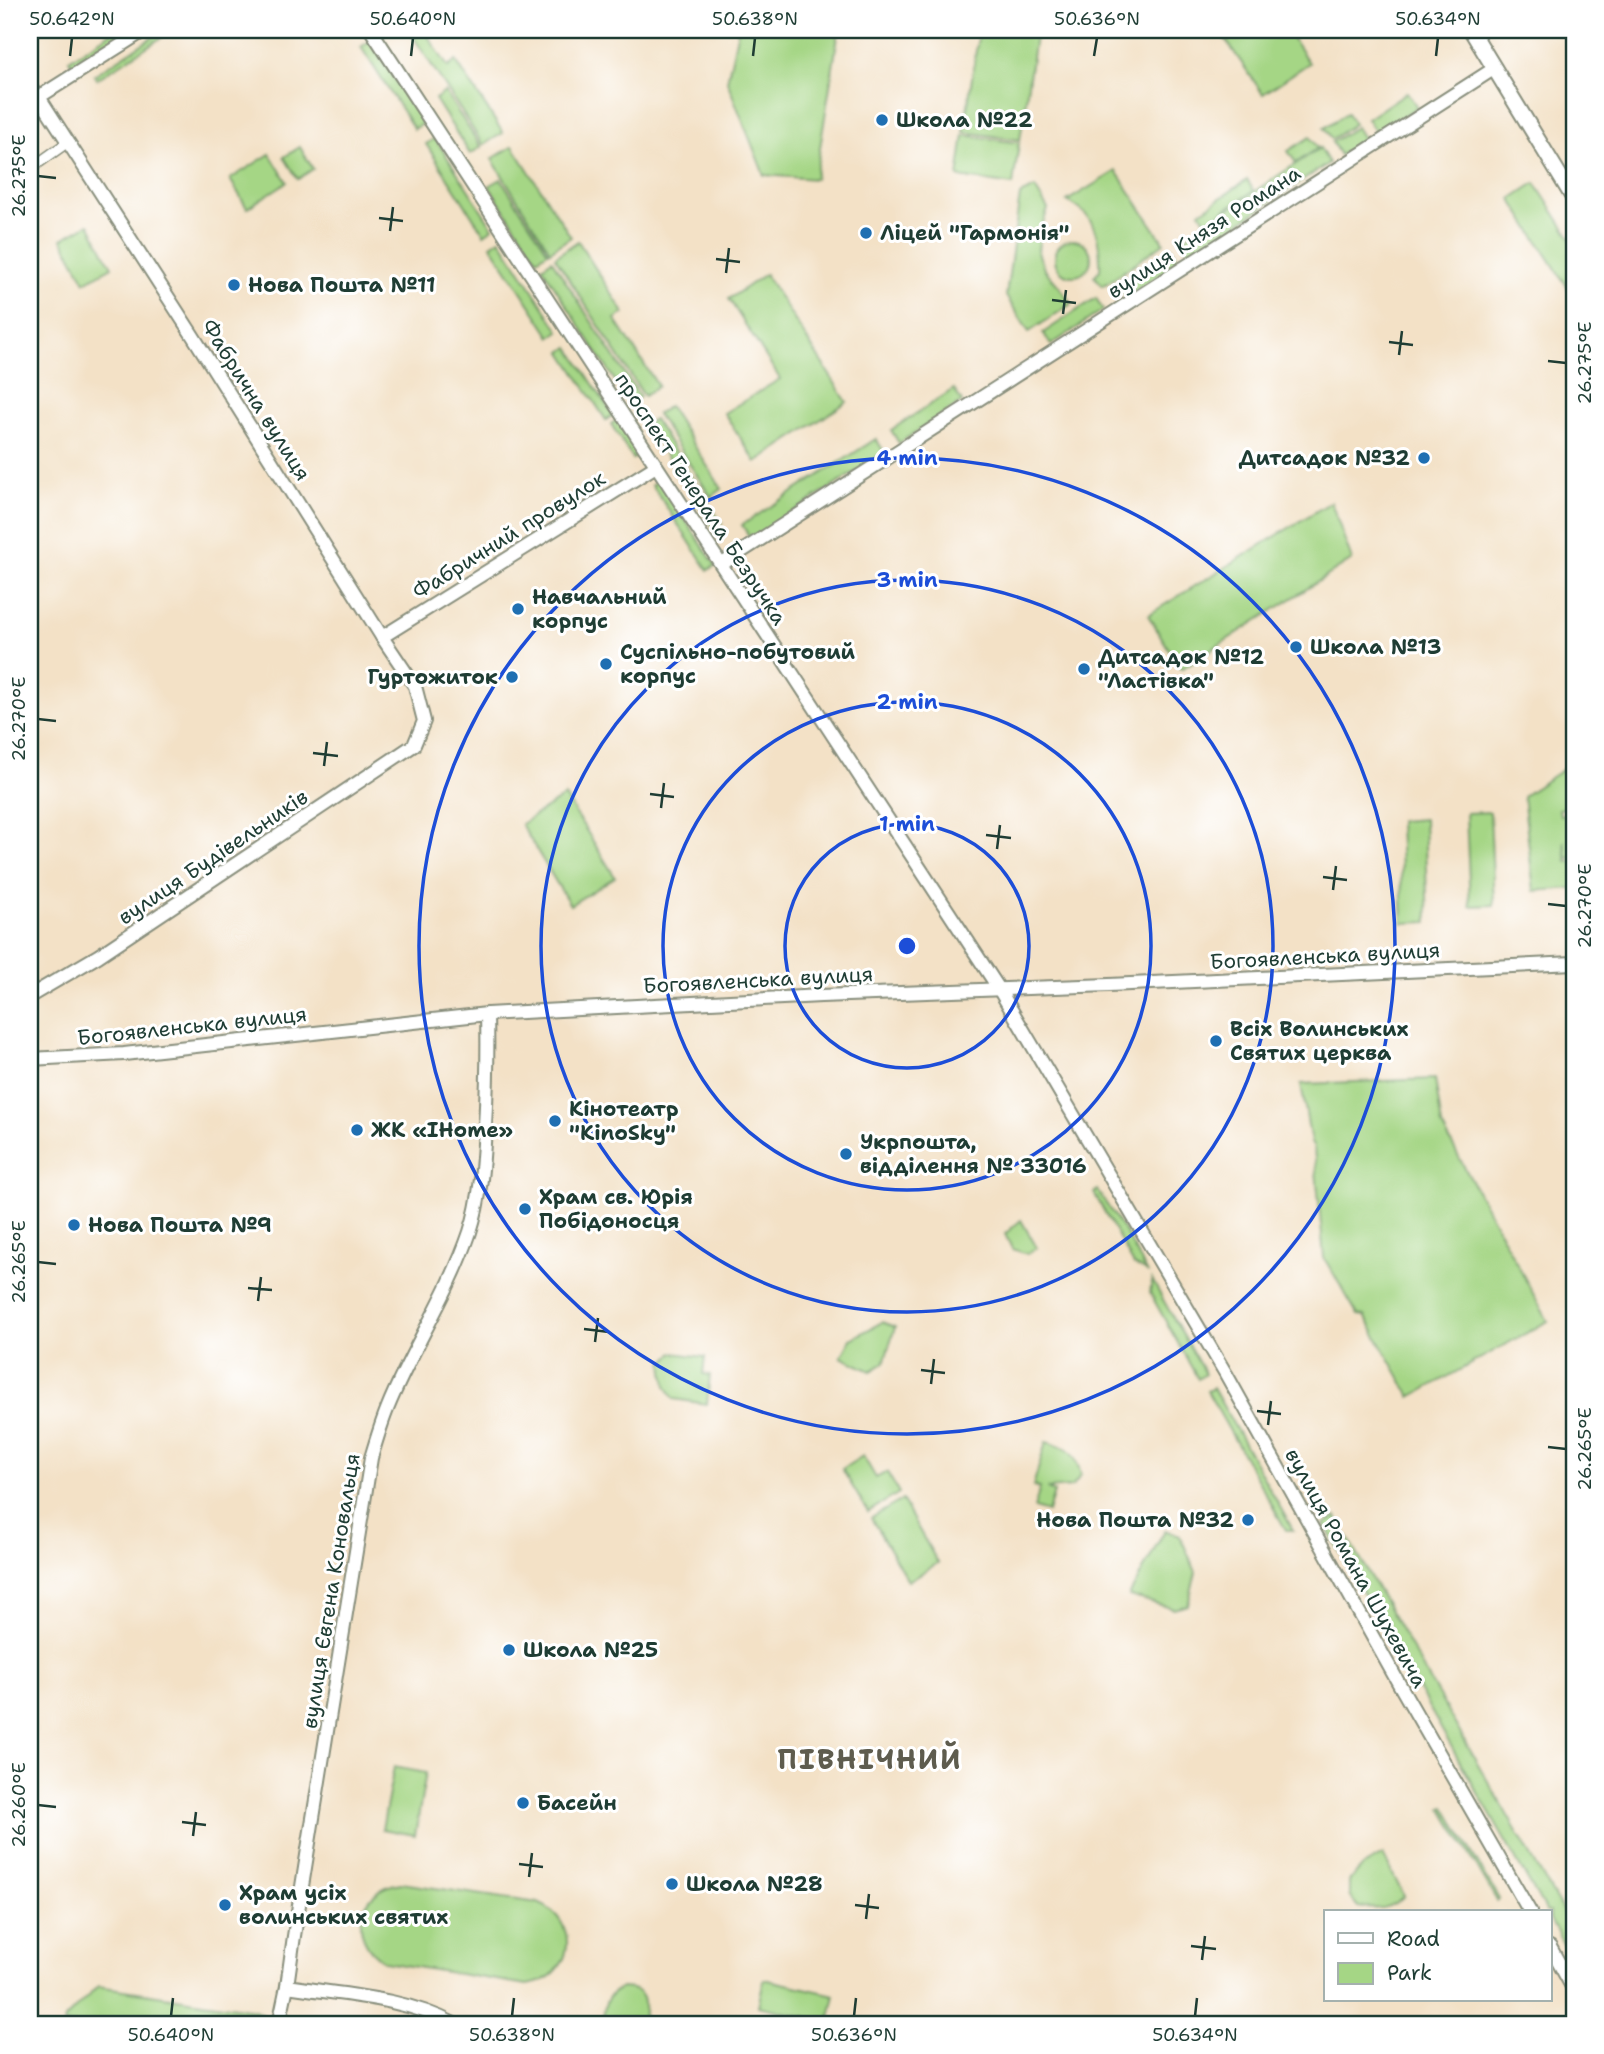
<svg xmlns="http://www.w3.org/2000/svg" width="1604" height="2054" font-family="'Shantell Sans',sans-serif">
  <style>
    .green { fill: #a5d685; stroke: #628a5c; stroke-width: 2 }
    .lines { fill: none; stroke-linecap: round; stroke-linejoin: round }
    .street-casing { stroke: #898f7d; stroke-width: 12 }
    .secondary-casing { stroke: #898f7d; stroke-width: 16 }
    .primary-casing { stroke: #898f7d; stroke-width: 18 }
    .street { stroke: #fff; stroke-width: 9 }
    .secondary { stroke: #fff; stroke-width: 12 }
    .primary { stroke: #fff; stroke-width: 14 }
    .ticks { fill: none; stroke: #1f3d34; stroke-width: 2.5 }
    .ring { fill: none; stroke: #1d4ed8; stroke-width: 3.5 }
    .poi-dot { fill: #1f6fb2; stroke: #fff; stroke-width: 2.5 }
    .labels { text-anchor: middle; dominant-baseline: central; stroke-width: 6; stroke-linejoin: round; paint-order: stroke }
    .poi-label { font-size: 21px; font-weight: bold; fill: #1f3d34; stroke: #fff; text-anchor: start }
    .street-label { font-size: 21px; fill: #1f3d34; stroke: #fff }
    .district-label { font-size: 28px; font-weight: bold; letter-spacing: 2px; fill: #5e5c4e; stroke: #fff }
    .centre { fill: #1d4ed8; stroke: #fff; stroke-width: 3.5 }
    .ring-label { font-size: 21px; text-anchor: middle; font-weight: bold; fill: #1d4ed8; stroke: #fff; stroke-width: 6; stroke-linejoin: round; paint-order: stroke }
    .neatline { fill: none; stroke: #1f3d34; stroke-width: 2.5 }
    .ticks-label { font-size: 18px; text-anchor: middle; fill: #1f3d34 }
  </style>
  <rect width="100%" height="100%" fill="#fff"/>
  <filter id="ink" filterUnits="userSpaceOnUse"><feTurbulence type="fractalNoise" baseFrequency=".0143" numOctaves="2"/><feDisplacementMap in="SourceGraphic" scale="14" xChannelSelector="R" yChannelSelector="G"/><feConvolveMatrix kernelMatrix="1 2 1 2 8 2 1 2 1" color-interpolation-filters="sRGB"/></filter>
  <filter id="wash" filterUnits="userSpaceOnUse"><feTurbulence type="fractalNoise" baseFrequency=".00686" numOctaves="4" result="noise"/><feDisplacementMap in="SourceGraphic" scale="28" xChannelSelector="R" yChannelSelector="G"/><feGaussianBlur stdDeviation="1.57" result="paint"/><feColorMatrix in="noise" values="0 0 0 0 0 0 0 0 0 0 0 0 0 0 0 0 0 1.4 0 .05"/><feComposite in="paint" operator="in"/></filter>
  <g filter="url(#wash)">
    <rect width="100%" height="100%" fill="#f3e1c6"/>
    <g class="green">
      <path d="M115,30H132L74,68L69,60Z"/>
      <path d="M164,30H173L97,79L94,75Z"/>
      <path d="M409,30H424L448,67L456,61L503,133L483,145Z"/>
      <path d="M738,30H839L815,179L764,175L727,81Z"/>
      <path d="M979,30H1036L1020,140L964,132Z"/>
      <path d="M1219,30H1287L1309,63L1263,94Z"/>
      <path d="M370,41L423,123L414,129L361,47Z"/>
      <path d="M445,92L481,147L470,154L435,99Z"/>
      <path d="M1407,92L1417,107L1377,134L1367,119Z"/>
      <path d="M1347,113L1354,124L1332,139L1324,128Z"/>
      <path d="M1356,127L1364,140L1340,155L1332,142Z"/>
      <path d="M964,135L1019,143L1013,185L958,177Z"/>
      <path d="M1310,137L1318,148L1296,163L1288,151Z"/>
      <path d="M435,138L493,228L484,234L426,144Z"/>
      <path d="M513,146L571,237L550,251L492,159Z"/>
      <path d="M300,147L313,169L298,179L284,157Z"/>
      <path d="M1320,148L1329,163L1191,255L1181,240Z"/>
      <path d="M270,154L287,182L247,208L230,179Z"/>
      <path d="M1116,171L1164,243L1103,286L1094,276L1100,270C1101,251 1098,224 1082,211C1078,207 1072,204 1067,201Z"/>
      <path d="M501,179L548,252L537,259L489,186Z"/>
      <path d="M1247,180L1254,191L1206,222L1200,212Z"/>
      <path d="M1535,183L1574,243V297L1511,199Z"/>
      <path d="M1035,188L1048,209L1040,231L1038,252L1044,269L1059,286L1071,304L1029,332L1006,296L1020,195Z"/>
      <path d="M89,224L112,267L85,282L62,239Z"/>
      <path d="M500,239L559,331L551,337L491,245Z"/>
      <circle cx="1073" cy="258" r="18"/>
      <path d="M578,241L624,313L615,319L658,386L644,396L555,257Z"/>
      <path d="M1172,248L1180,261L1126,297L1117,284Z"/>
      <path d="M552,260L640,397L630,404L542,267Z"/>
      <path d="M765,274L847,402L756,462L724,413L780,379L729,299Z"/>
      <path d="M1096,298L1103,310L1051,345L1043,333Z"/>
      <path d="M569,347L613,415L606,420L562,352Z"/>
      <path d="M954,389L962,402L899,443L891,430Z"/>
      <path d="M669,406L722,489L711,497L657,414Z"/>
      <path d="M654,419L722,524L714,529L646,424Z"/>
      <path d="M617,420L640,454L633,459L611,424Z"/>
      <path d="M876,439L885,453L751,539L742,525Z"/>
      <path d="M659,480L716,566L708,570L652,485Z"/>
      <path d="M1331,502L1352,560L1181,669L1148,615Z"/>
      <path d="M1574,762V806L1559,809L1560,815L1574,813V857L1567,858L1564,841L1567,862L1574,861V888L1534,891L1523,796Z"/>
      <path d="M565,796L615,877L570,905L521,824Z"/>
      <path d="M1490,812L1494,905L1470,906L1466,813Z"/>
      <path d="M1424,819L1428,922L1403,923L1399,821Z"/>
      <path d="M1435,1079L1442,1126L1548,1321L1411,1397L1365,1316L1358,1315L1324,1258L1314,1148L1311,1143L1301,1084Z"/>
      <path d="M1097,1190L1125,1232L1147,1272L1134,1265L1094,1193Z"/>
      <path d="M1021,1220L1037,1248L1027,1254L1012,1249L1005,1234Z"/>
      <path d="M1152,1280L1205,1374L1198,1379L1150,1293Z"/>
      <path d="M882,1322L895,1327L884,1363L871,1371L841,1357L851,1339Z"/>
      <path d="M673,1353L705,1357L703,1374L710,1375L707,1404L674,1399L666,1386L663,1363Z"/>
      <path d="M1213,1388L1293,1530H1286L1207,1391Z"/>
      <path d="M1046,1442C1069,1448 1075,1452 1081,1475L1072,1487L1047,1489L1054,1492L1048,1512L1034,1508L1040,1488L1033,1486Z"/>
      <path d="M863,1456L876,1478L887,1472L899,1493L868,1512L842,1469Z"/>
      <path d="M902,1500L938,1563L908,1581L871,1518Z"/>
      <path d="M1336,1517L1574,1931V1963L1550,1920V1912H1546L1324,1524Z"/>
      <path d="M1165,1530L1180,1536L1196,1572L1188,1605L1174,1609L1129,1596Z"/>
      <path d="M394,1767L426,1773L415,1835L382,1829Z"/>
      <path d="M1445,1807L1499,1899L1497,1901L1442,1808Z"/>
      <path d="M1383,1855L1404,1896C1389,1910 1377,1910 1358,1907L1349,1896V1881L1363,1866Z"/>
      <path d="M401,1883L538,1903C582,1921 574,1979 527,1985L385,1962C346,1939 357,1889 401,1883Z"/>
      <path d="M764,1979L835,1995L829,2022L758,2006Z"/>
      <path d="M98,1986L255,2010L263,2015V2024H64L65,2019Z"/>
      <path d="M622,1988C648,1988 646,2005 642,2024H602C605,2006 603,1996 622,1988Z"/>
    </g>
  </g>
  <g filter="url(#ink)">
    <g class="lines">
      <g class="street-casing">
        <g id="street">
          <path d="M30,83L39,97"/>
          <path d="M30,169L68,142"/>
        </g>
      </g>
      <g class="secondary-casing">
        <g id="secondary">
          <path d="M371,30L999,989L1226,1374L1398,1682L1530,1912"/>
          <path d="M722,564L1495,68"/>
          <path d="M382,637L656,466"/>
          <path d="M30,996L98,956L414,745L424,721L415,686L382,637L193,336L39,97L145,30"/>
          <path d="M30,1059L124,1054L487,1014L821,996L1109,985L1574,963"/>
          <path d="M1550,1947L1574,1990"/>
          <path d="M287,1986C343,1995 403,1997 454,2024"/>
          <path d="M279,2024L287,1986L294,1936L371,1458C376,1441 381,1424 388,1407C412,1348 449,1294 470,1232C481,1198 483,1162 485,1127C487,1089 488,1052 487,1014"/>
        </g>
      </g>
      <g class="primary-casing">
        <path id="primary" d="M1471,30L1574,199"/>
      </g>
      <use href="#street" class="street"/>
      <use href="#secondary" class="secondary"/>
      <use href="#primary" class="primary"/>
    </g>
  </g>
  <path class="ticks" d="M70,56L72,38M411,56L413,38M753,56L755,38M1094,56L1097,38M1436,56L1438,38M38,176L56,178M379,218L403,221M390,231L393,207M716,259L740,262M726,273L729,248M1052,300L1076,303M1063,314L1066,290M1389,342L1413,345M1399,355L1402,331M1548,361L1566,363M38,719L56,721M313,753L338,756M324,766L327,742M650,794L674,797M661,808L664,783M986,835L1011,838M997,849L1000,825M1323,877L1347,880M1333,890L1336,866M1548,904L1566,906M38,1262L56,1264M248,1288L272,1290M258,1301L261,1277M584,1329L609,1332M595,1342L598,1318M921,1370L945,1373M931,1384L934,1359M1257,1411L1281,1414M1268,1425L1271,1401M1548,1447L1566,1449M38,1805L56,1807M182,1822L206,1825M193,1836L196,1812M519,1864L543,1867M529,1877L532,1853M855,1905L879,1908M866,1919L869,1894M1191,1946L1216,1949M1202,1960L1205,1936M171,2016L173,1998M512,2016L514,1998M854,2016L856,1998M1195,2016L1197,1998"/>
  <g class="ring">
    <circle cx="907" cy="946" r="122"/>
    <circle cx="907" cy="946" r="244"/>
    <circle cx="907" cy="946" r="366"/>
    <circle cx="907" cy="946" r="488"/>
  </g>
  <g class="poi-dot">
    <circle cx="882" cy="120" r="7"/>
    <circle cx="866" cy="233" r="7"/>
    <circle cx="234" cy="285" r="7"/>
    <circle cx="1424" cy="458" r="7"/>
    <circle cx="518" cy="609" r="7"/>
    <circle cx="1296" cy="647" r="7"/>
    <circle cx="606" cy="664" r="7"/>
    <circle cx="1084" cy="669" r="7"/>
    <circle cx="512" cy="677" r="7"/>
    <circle cx="1216" cy="1041" r="7"/>
    <circle cx="555" cy="1121" r="7"/>
    <circle cx="357" cy="1130" r="7"/>
    <circle cx="846" cy="1154" r="7"/>
    <circle cx="525" cy="1209" r="7"/>
    <circle cx="74" cy="1225" r="7"/>
    <circle cx="1248" cy="1520" r="7"/>
    <circle cx="509" cy="1650" r="7"/>
    <circle cx="523" cy="1803" r="7"/>
    <circle cx="672" cy="1884" r="7"/>
    <circle cx="225" cy="1905" r="7"/>
  </g>
  <g class="labels">
    <g class="poi-label">
      <text x="896" y="120">Школа №22</text>
      <text x="880" y="233">Ліцей "Гармонія"</text>
      <text x="248" y="285">Нова Пошта №11</text>
      <text x="1410" y="458" text-anchor="end">Дитсадок №32</text>
      <text x="532" y="597">Навчальний<tspan x="532" dy="24">корпус</tspan></text>
      <text x="1310" y="647">Школа №13</text>
      <text x="620" y="652">Суспільно-побутовий<tspan x="620" dy="24">корпус</tspan></text>
      <text x="1098" y="657">Дитсадок №12<tspan x="1098" dy="24">"Ластівка"</tspan></text>
      <text x="498" y="677" text-anchor="end">Гуртожиток</text>
      <text x="1230" y="1029">Всіх Волинських<tspan x="1230" dy="24">Святих церква</tspan></text>
      <text x="569" y="1109">Кінотеатр<tspan x="569" dy="24">"KinoSky"</tspan></text>
      <text x="371" y="1130">ЖК «IHome»</text>
      <text x="860" y="1142">Укрпошта,<tspan x="860" dy="24">відділення № 33016</tspan></text>
      <text x="539" y="1197">Храм св. Юрія<tspan x="539" dy="24">Побідоносця</tspan></text>
      <text x="88" y="1225">Нова Пошта №9</text>
      <text x="1234" y="1520" text-anchor="end">Нова Пошта №32</text>
      <text x="523" y="1650">Школа №25</text>
      <text x="537" y="1803">Басейн</text>
      <text x="686" y="1884">Школа №28</text>
      <text x="239" y="1893">Храм усіх<tspan x="239" dy="24">волинських святих</tspan></text>
    </g>
    <g class="street-label">
      <text transform="translate(1204 232) rotate(-33)">вулиця Князя Романа</text>
      <text transform="translate(256 400) rotate(58)">Фабрична вулиця</text>
      <text transform="translate(701 499) rotate(57)">проспект Генерала Безручка</text>
      <text transform="translate(509 535) rotate(-32)">Фабричний провулок</text>
      <text transform="translate(213 857) rotate(-34)">вулиця Будівельників</text>
      <text transform="translate(1325 956) rotate(-3)">Богоявленська вулиця</text>
      <text transform="translate(758 980) rotate(-3)">Богоявленська вулиця</text>
      <text transform="translate(192 1026) rotate(-6)">Богоявленська вулиця</text>
      <text transform="translate(1356 1568) rotate(61)">вулиця Романа Шухевича</text>
      <text transform="translate(331 1591) rotate(-81)">вулиця Євгена Коновальця</text>
    </g>
    <g class="district-label">
      <text x="870" y="1759">ПІВНІЧНИЙ</text>
    </g>
  </g>
  <circle cx="907" cy="946" r="10" class="centre"/>
  <g class="ring-label">
    <text x="907" y="465">4 min</text>
    <text x="907" y="587">3 min</text>
    <text x="907" y="709">2 min</text>
    <text x="907" y="831">1 min</text>
  </g>
  <rect width="1604" height="2054" fill="none" stroke="#fff" stroke-width="77"/>
  <rect x="1324" y="1910" width="228" height="91" fill="#ffffff" stroke="#a5b1ae" stroke-width="2"/>
  <rect x="1338" y="1933" width="35" height="10" fill="#ffffff" stroke="#a5b1ae" stroke-width="2"/>
  <text x="1387" y="1946" font-size="21" fill="#1f3d34">Road</text>
  <rect x="1338" y="1963" width="35" height="21" fill="#a5d685" stroke="#a5b1ae" stroke-width="2"/>
  <text x="1387" y="1980" font-size="21" fill="#1f3d34">Park</text>
  <rect x="38" y="38" width="1528" height="1978" class="neatline"/>
  <g class="ticks-label">
    <text x="72" y="25">50.642°N</text>
    <text x="413" y="25">50.640°N</text>
    <text x="755" y="25">50.638°N</text>
    <text x="1097" y="25">50.636°N</text>
    <text x="1438" y="25">50.634°N</text>
    <text transform="translate(19 176) rotate(-90)" y="6">26.275°E</text>
    <text transform="translate(1585 363) rotate(-90)" y="6">26.275°E</text>
    <text transform="translate(19 719) rotate(-90)" y="6">26.270°E</text>
    <text transform="translate(1585 906) rotate(-90)" y="6">26.270°E</text>
    <text transform="translate(19 1262) rotate(-90)" y="6">26.265°E</text>
    <text transform="translate(1585 1449) rotate(-90)" y="6">26.265°E</text>
    <text transform="translate(19 1805) rotate(-90)" y="6">26.260°E</text>
    <text x="171" y="2041">50.640°N</text>
    <text x="512" y="2041">50.638°N</text>
    <text x="854" y="2041">50.636°N</text>
    <text x="1195" y="2041">50.634°N</text>
  </g>
</svg>
